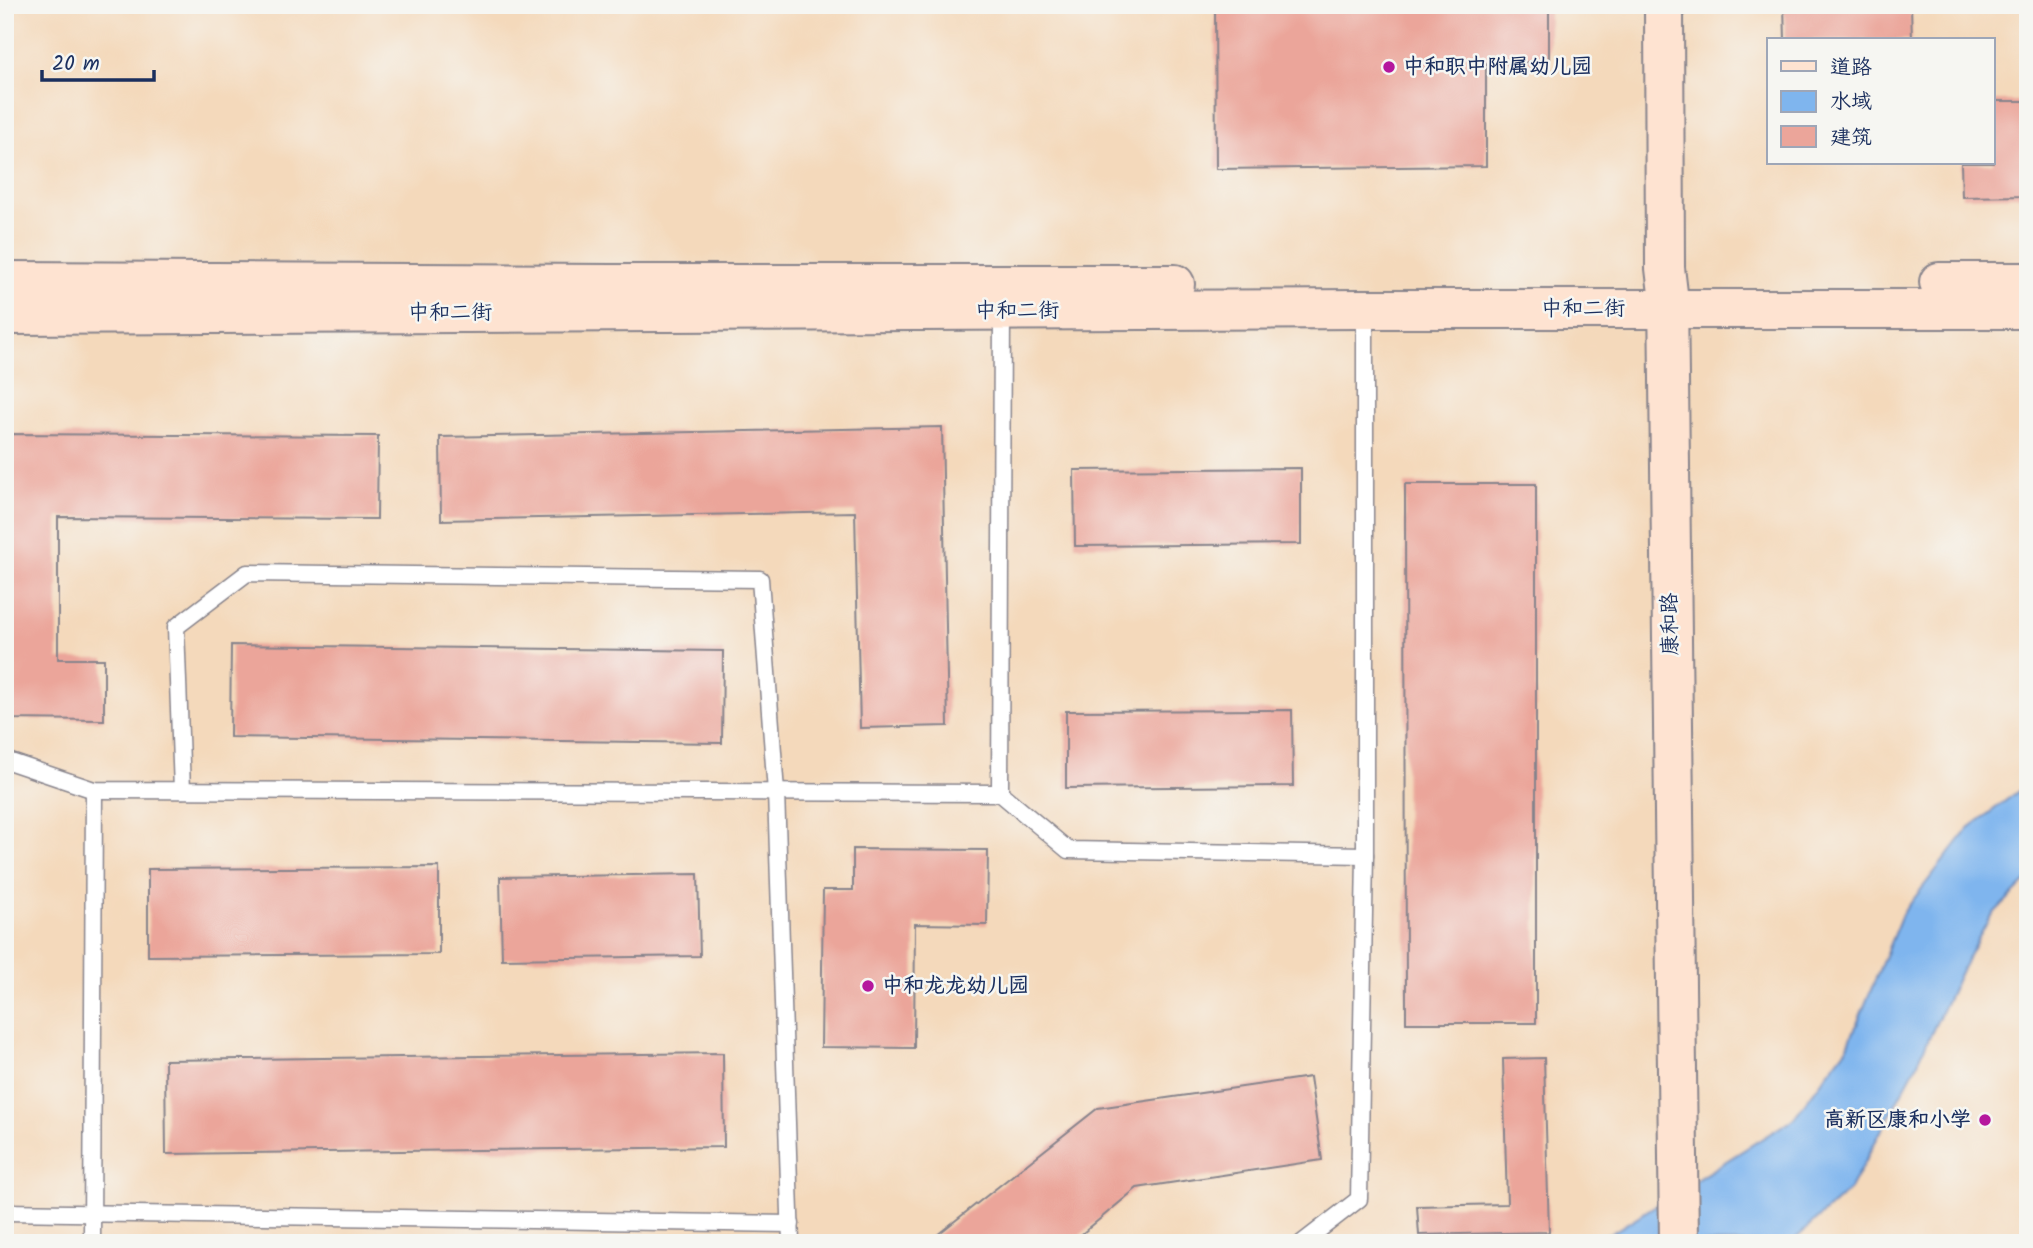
<svg xmlns="http://www.w3.org/2000/svg" width="2033" height="1248" font-family="Kalam,'LXGW WenKai TC',sans-serif">
  <style>
    .water { fill: #7fb5ee; stroke: #4d72a6; stroke-width: 2 }
    .building { fill: #eba59a }
    .lines { fill: none; stroke-linecap: round; stroke-linejoin: round }
    .lane-casing { stroke: #88848c; stroke-width: 19 }
    .secondary-casing { stroke: #88848c; stroke-width: 42 }
    .lane { stroke: #fff; stroke-width: 16 }
    .secondary { stroke: #fee3d1; stroke-width: 38 }
    .poi-dot { fill: #b5179e; stroke: #f6f6f2; stroke-width: 2.5 }
    .labels { text-anchor: middle; dominant-baseline: central; stroke-width: 5; stroke-linejoin: round; paint-order: stroke }
    .poi-label { font-size: 21px; font-weight: bold; fill: #1b2f5e; stroke: #f6f6f2; text-anchor: start }
    .street-label { font-size: 21px; fill: #1b2f5e; stroke: #f6f6f2 }
  </style>
  <rect width="100%" height="100%" fill="#f6f6f2"/>
  <filter id="ink" filterUnits="userSpaceOnUse"><feTurbulence type="fractalNoise" baseFrequency=".0143" numOctaves="2"/><feDisplacementMap in="SourceGraphic" scale="14" xChannelSelector="R" yChannelSelector="G"/><feConvolveMatrix kernelMatrix="1 2 1 2 8 2 1 2 1" color-interpolation-filters="sRGB"/></filter>
  <filter id="wash" filterUnits="userSpaceOnUse"><feTurbulence type="fractalNoise" baseFrequency=".00686" numOctaves="4" result="noise"/><feDisplacementMap in="SourceGraphic" scale="28" xChannelSelector="R" yChannelSelector="G"/><feGaussianBlur stdDeviation="1.57" result="paint"/><feColorMatrix in="noise" values="0 0 0 0 0 0 0 0 0 0 0 0 0 0 0 0 0 1.4 0 .05"/><feComposite in="paint" operator="in"/></filter>
  <g filter="url(#wash)">
    <rect width="100%" height="100%" fill="#f4d9bb"/>
    <path class="water" d="M2028,784V879L1990,917L1960,972L1916,1066L1850,1189L1791,1243H1582L1610,1234L1793,1119L1848,1046L1902,914L1969,828Z"/>
    <g id="blocks">
      <g class="building">
        <path d="M1215,5H1549V62L1486,63V166L1216,169Z"/>
        <path d="M1784,5H1911L1912,40H1785Z"/>
        <path d="M1993,101H2028V196L1962,197L1961,163H1993Z"/>
        <path d="M942,427L948,726L860,728L855,512L441,520L440,437Z"/>
        <path d="M5,434L378,436L377,519L58,517V659H104V720L5,719Z"/>
        <path d="M1301,468V544L1075,546L1074,470Z"/>
        <path d="M1405,484H1536V1023H1406Z"/>
        <path d="M231,645L723,651L722,743L230,737Z"/>
        <path d="M1292,710L1293,786L1066,788V711Z"/>
        <path d="M853,849L988,850L987,925L915,924L914,1048L821,1047L823,890H853Z"/>
        <path d="M439,867V954L148,956V869Z"/>
        <path d="M698,874L700,956L502,959L500,877Z"/>
        <path d="M723,1053L724,1147L166,1154L165,1060Z"/>
        <path d="M1544,1058L1549,1232L1419,1235L1417,1206L1507,1204L1503,1059Z"/>
        <path d="M1310,1077L1322,1160L1137,1188L1071,1243H927L1098,1108Z"/>
      </g>
    </g>
  </g>
  <g filter="url(#ink)">
    <use href="#blocks" fill-opacity="0" stroke="#88848c" stroke-width="2"/>
    <g class="lines">
      <g class="lane-casing">
        <g id="lane">
          <path d="M5,760L94,790L1000,793L1068,850L1365,855"/>
          <path d="M182,790L176,627L247,573L760,579L776,792L791,1243"/>
          <path d="M1000,793L1002,312"/>
          <path d="M5,1212L791,1224"/>
          <path d="M92,1243L94,790"/>
          <path d="M1302,1243L1359,1199L1365,855V309"/>
        </g>
      </g>
      <g class="secondary-casing">
        <g id="secondary">
          <path d="M1664,5L1665,268L1668,293L1679,1243"/>
          <path d="M5,281L613,284H1175"/>
          <path d="M1939,282H2028"/>
          <path d="M5,315L1365,309H2028"/>
        </g>
      </g>
      <use href="#lane" class="lane"/>
      <use href="#secondary" class="secondary"/>
    </g>
  </g>
  <g class="poi-dot">
    <circle cx="1389" cy="67" r="7"/>
    <circle cx="868" cy="986" r="7"/>
    <circle cx="1985" cy="1120" r="7"/>
  </g>
  <g class="labels">
    <g class="poi-label">
      <text x="1403" y="67">中和职中附属幼儿园</text>
      <text x="882" y="986">中和龙龙幼儿园</text>
      <text x="1971" y="1120" text-anchor="end">高新区康和小学</text>
    </g>
    <g class="street-label">
      <text x="1583" y="309">中和二街</text>
      <text x="1017" y="311">中和二街</text>
      <text x="450" y="313">中和二街</text>
      <text transform="translate(1671 624) rotate(-91)">康和路</text>
    </g>
  </g>
  <rect width="2033" height="1248" fill="none" stroke="#f6f6f2" stroke-width="28"/>
  <rect x="1767" y="38" width="228" height="126" fill="#f6f6f2" stroke="#9ea6b7" stroke-width="2"/>
  <rect x="1781" y="61" width="35" height="10" fill="#fee3d1" stroke="#9ea6b7" stroke-width="2"/>
  <text x="1830" y="74" font-size="21" fill="#1b2f5e">道路</text>
  <rect x="1781" y="91" width="35" height="21" fill="#7fb5ee" stroke="#9ea6b7" stroke-width="2"/>
  <text x="1830" y="108" font-size="21" fill="#1b2f5e">水域</text>
  <rect x="1781" y="126" width="35" height="21" fill="#eba59a" stroke="#9ea6b7" stroke-width="2"/>
  <text x="1830" y="144" font-size="21" fill="#1b2f5e">建筑</text>
  <path d="M42 70v10h112v-10" fill="none" stroke="#1b2f5e" stroke-width="3.5"/>
  <text x="52" y="70" font-size="21" fill="#1b2f5e" stroke="#f6f6f2" stroke-width="5" paint-order="stroke">20 m</text>
</svg>
